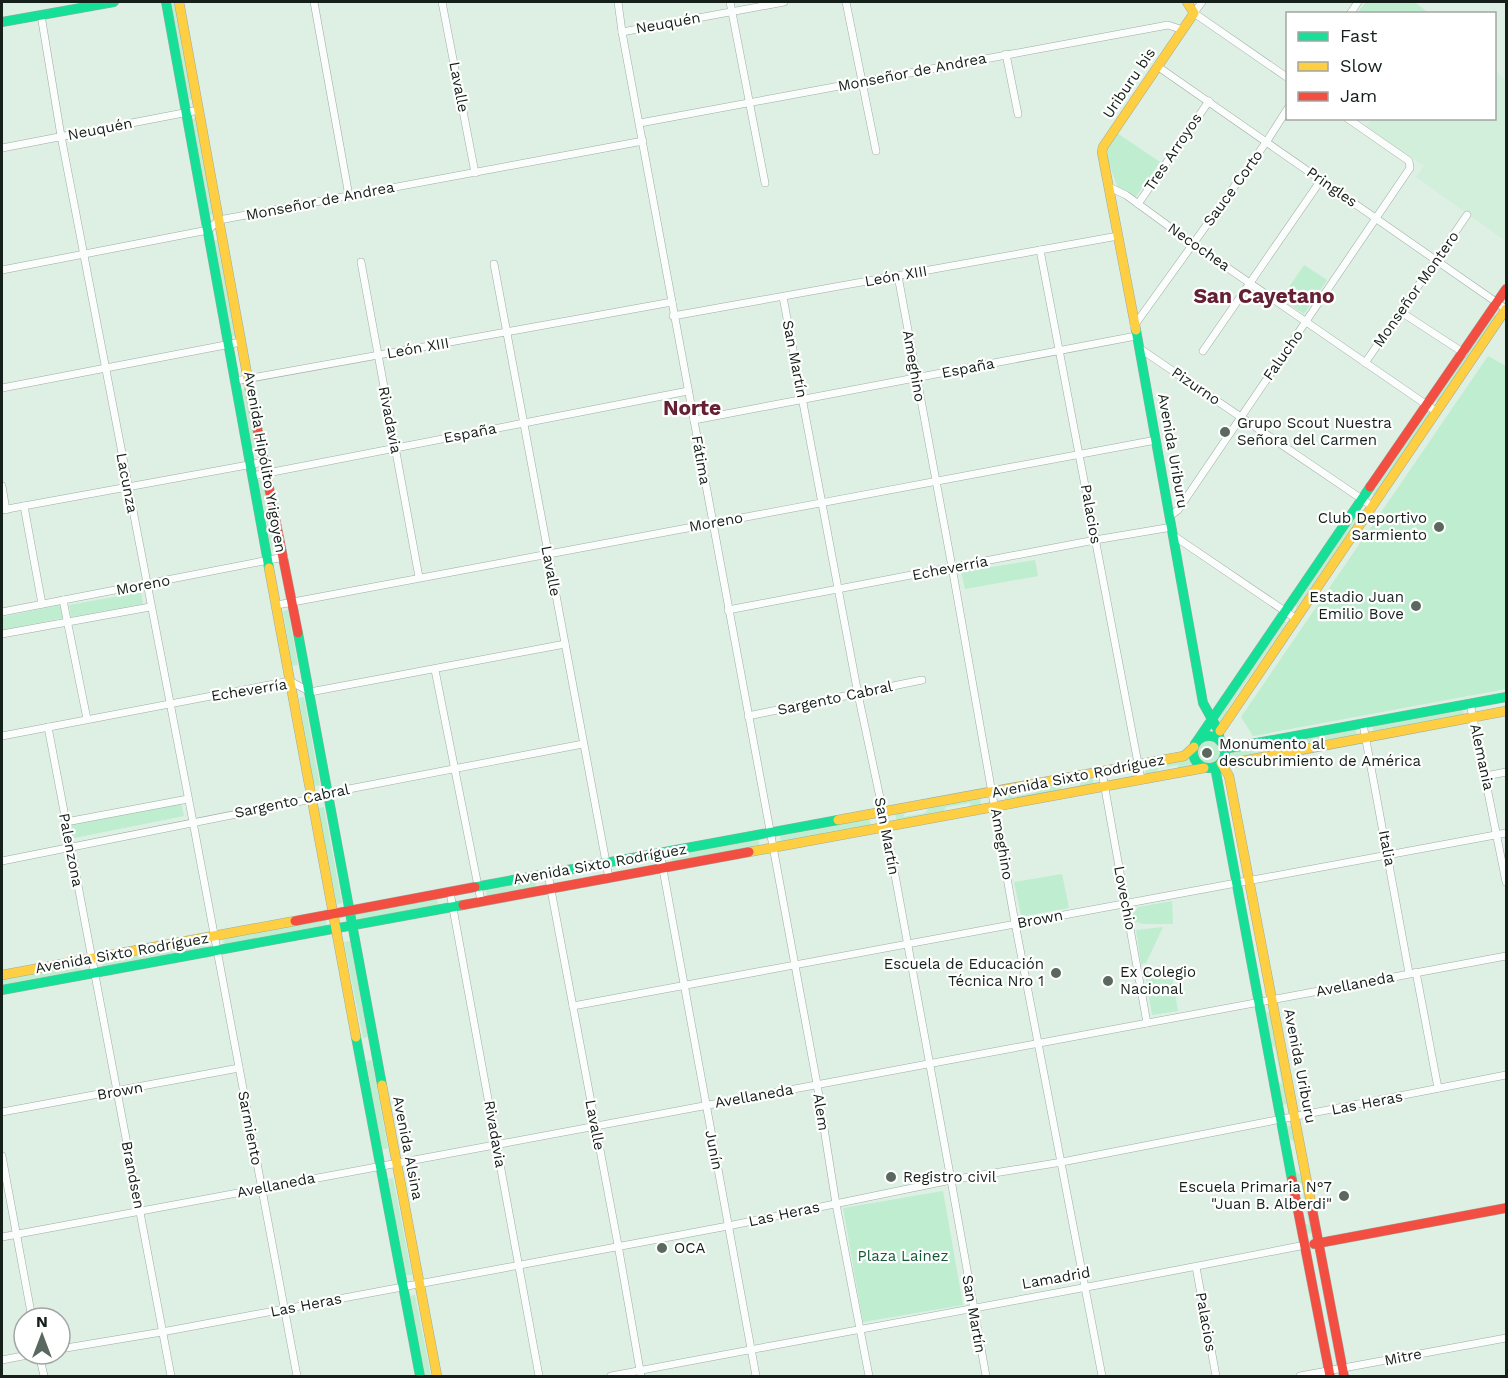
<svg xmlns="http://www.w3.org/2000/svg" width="1508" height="1378" font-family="'Work Sans',sans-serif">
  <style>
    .built { fill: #d1efdb }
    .green { fill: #bfedd0 }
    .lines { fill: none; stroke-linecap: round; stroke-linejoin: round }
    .street-casing { stroke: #9eaca3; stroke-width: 8 }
    .fast-casing { stroke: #9eaca3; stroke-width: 10 }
    .slow-casing { stroke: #9eaca3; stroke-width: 10 }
    .jam-casing { stroke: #9eaca3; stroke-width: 10 }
    .street { stroke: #fafdfb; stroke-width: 7 }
    .fast { stroke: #16e098; stroke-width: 9 }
    .slow { stroke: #ffcf43; stroke-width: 9 }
    .jam { stroke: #f24e42; stroke-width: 9 }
    .poi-dot { fill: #5b6860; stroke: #fff; stroke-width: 2 }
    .labels { text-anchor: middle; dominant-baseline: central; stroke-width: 4.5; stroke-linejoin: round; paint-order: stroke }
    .street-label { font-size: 15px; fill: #142019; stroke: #fff }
    .poi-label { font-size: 15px; fill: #142019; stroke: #fff; text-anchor: start }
    .park-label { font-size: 15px; fill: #125936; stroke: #fff }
    .district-label { font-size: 21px; font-weight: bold; fill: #652033; stroke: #fff }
  </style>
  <rect width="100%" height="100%" fill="#deefe4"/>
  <path class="built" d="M1495,70L1506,81V241L1416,177L1424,166L1366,126L1372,119L1494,118Z"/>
  <g class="green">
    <path d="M1366,2H1414L1429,13H1357Z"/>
    <path d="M175,3L193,99L188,100L169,4Z"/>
    <path d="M196,118L214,214L209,215L190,119Z"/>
    <path d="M1117,133L1160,162L1135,198L1117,186L1108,161L1107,149Z"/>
    <path d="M218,240L237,336L231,337L213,241Z"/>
    <path d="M1304,265L1327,280L1304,314L1281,299Z"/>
    <path d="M1494,314L1497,316L1438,402L1435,401Z"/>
    <path d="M1488,356L1506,366V689L1253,736L1241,717Z"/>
    <path d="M246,389L257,452L252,453L241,390Z"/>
    <path d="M1428,411L1431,413L1374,496L1372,494Z"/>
    <path d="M263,479L276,549L271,550L258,480Z"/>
    <path d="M1360,509L1363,511L1297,608L1295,606Z"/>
    <path d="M1035,560L1038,576L965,589L961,572Z"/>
    <path d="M141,592L143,604L71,617L69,605Z"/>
    <path d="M60,605L63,618L2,630V617Z"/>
    <path d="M288,610L298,665L292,666L283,611Z"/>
    <path d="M1284,621L1287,622L1227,710V716L1220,725L1215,717Z"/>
    <path d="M304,697L320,785L314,786L299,698Z"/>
    <path d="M1463,707L1464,716L1374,733L1372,724Z"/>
    <path d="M1355,728L1357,736L1232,760L1230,752Z"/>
    <circle cx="1209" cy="752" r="12"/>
    <path d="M1190,759L1195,766L1176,770L1179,765L1159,768L1154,774L1146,776L1144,767Z"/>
    <path d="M1092,777L1094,785L1078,788L1081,783L1063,786L1058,792L1005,802L1004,793L1015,791L1012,797L1034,793L1039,786Z"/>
    <path d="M980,797L981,806L968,809L971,803L946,807L943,813L897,822L895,813L906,811L903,817L925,813L930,807Z"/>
    <path d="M181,803L184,816L74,838L71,824Z"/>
    <path d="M324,807L342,903L337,904L318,808Z"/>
    <path d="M869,818L871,826L782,844L780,836Z"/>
    <path d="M758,839L760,847L672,863L671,856Z"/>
    <path d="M1062,874L1069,908L1025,916L1021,915L1014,882Z"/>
    <path d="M535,881L536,889L487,897L486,890Z"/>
    <path d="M437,898L438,906L357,921L355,913Z"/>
    <path d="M1172,901L1173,924H1143L1134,921L1133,914L1138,907Z"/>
    <path d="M326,920L327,927L224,946L223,939Z"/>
    <path d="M1163,927L1146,963L1141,964L1136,930Z"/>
    <path d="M350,941L368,1037L363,1038L344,942Z"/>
    <path d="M204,942L206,949L103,969L101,961Z"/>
    <path d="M80,965L81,973L2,988V980Z"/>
    <path d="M1171,969L1178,1011L1152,1015L1145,973Z"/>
    <path d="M1271,1012L1288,1104L1281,1105L1277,1081L1282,1084L1275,1048L1269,1043L1264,1013Z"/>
    <path d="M372,1060L388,1148L382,1150L366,1061Z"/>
    <path d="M1292,1125L1295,1142L1289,1139L1296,1171L1301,1176L1312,1233L1305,1234L1303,1223L1309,1225L1302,1189L1296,1185L1285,1127Z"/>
    <path d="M393,1178L412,1275H406L388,1179Z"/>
    <path d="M943,1191L963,1305L863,1322L843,1208Z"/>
    <path d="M415,1295L431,1376H425L409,1296Z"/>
  </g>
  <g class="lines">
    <g class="street-casing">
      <g id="street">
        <path d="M314,2L349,196"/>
        <path d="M442,2L475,173"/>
        <path d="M618,2L622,32L817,1084L836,1204L869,1376"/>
        <path d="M730,2L765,183"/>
        <path d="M846,2L876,151"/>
        <path d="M1202,2L1194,13L1288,78"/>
        <path d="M1350,14L1358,2"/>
        <path d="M41,15L61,136L193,822L297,1376"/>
        <path d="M622,32L784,2"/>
        <path d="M1006,54L1018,114"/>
        <path d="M1157,66L1506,309"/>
        <path d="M640,123L1168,25L1183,30"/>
        <path d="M2,148L199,110"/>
        <path d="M1109,187L1126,195L1193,244L1437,412"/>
        <path d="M1138,204L1209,101"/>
        <path d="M1040,250L1141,779"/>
        <path d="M361,262L419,577"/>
        <path d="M494,264L609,878"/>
        <path d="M2,270L208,230L219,220L643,141"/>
        <path d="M898,276L952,567L1015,923L1102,1376"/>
        <path d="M783,297L858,694L886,826L951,1180L986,1376"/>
        <path d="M1401,312L1464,353"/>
        <path d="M673,316L1118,236"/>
        <path d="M1134,326L1267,141L1288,108"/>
        <path d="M1139,348L1372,506"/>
        <path d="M1203,351L1321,180"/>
        <path d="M1365,363L1467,215"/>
        <path d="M235,381L672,302"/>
        <path d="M2,388L241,342"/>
        <path d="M694,420L1136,336"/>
        <path d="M252,476L688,391"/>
        <path d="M2,486L6,510"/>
        <path d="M24,506L42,604"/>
        <path d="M2,510L264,462"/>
        <path d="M1170,516L1178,510L1410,168L1409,161L1347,118"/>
        <path d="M1174,536L1295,618"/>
        <path d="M63,600L87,719"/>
        <path d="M277,605L1156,440"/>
        <path d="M728,610L1095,540L1172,527"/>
        <path d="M2,612L284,557"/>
        <path d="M2,634L150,607"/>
        <path d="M435,670L481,901"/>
        <path d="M1470,703L1506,882"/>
        <path d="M748,716L922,680"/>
        <path d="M1363,724L1409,973"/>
        <path d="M48,727L171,1376"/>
        <path d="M2,736L290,681L310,692L565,644"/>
        <path d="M1102,772L1147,1023"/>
        <path d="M1486,776L1506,772"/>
        <path d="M66,822L188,799"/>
        <path d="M660,853L756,1376"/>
        <path d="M2,861L312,799L328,793L583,744"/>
        <path d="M548,874L618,1245L641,1376"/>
        <path d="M450,892L539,1376"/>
        <path d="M1416,972L1438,1088"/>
        <path d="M573,1006L1506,833"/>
        <path d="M2,1112L239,1068"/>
        <path d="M2,1156L32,1318"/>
        <path d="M2,1237L1506,956"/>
        <path d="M1196,1267L1216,1376"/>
        <path d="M60,1349L162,1332L728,1226L951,1180L1062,1162L1506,1075"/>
        <path d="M39,1354L44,1376"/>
        <path d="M2,1360L33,1354"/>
        <path d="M611,1376C842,1332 1074,1291 1305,1245"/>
        <path d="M1300,1376L1506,1338"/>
      </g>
    </g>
    <g class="fast-casing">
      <g id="fast">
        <path d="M166,2L269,568"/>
        <path d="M2,22L114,2"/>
        <path d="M1136,330L1203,703L1218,730L1220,741"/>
        <path d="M298,633L382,1085"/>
        <circle cx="1209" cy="752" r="16"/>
        <path d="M1195,744L1370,487"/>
        <path d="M1224,749L1506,697"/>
        <path d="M1215,767L1292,1180"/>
        <path d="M475,887L838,820"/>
        <path d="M2,990L463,905"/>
        <path d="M356,1037L420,1376"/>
      </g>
    </g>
    <g class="slow-casing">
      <g id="slow">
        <path d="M179,2L253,407"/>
        <path d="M1136,330L1102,152L1103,147L1194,13L1187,2"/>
        <path d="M269,568L356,1037"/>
        <path d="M1220,731L1506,309"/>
        <path d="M1222,762L1232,763L1506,711"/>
        <path d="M1221,763L1229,776L1311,1203"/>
        <path d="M838,820L1184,756L1194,747"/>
        <path d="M749,852L1204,768"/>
        <path d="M2,975L295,921"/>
        <path d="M382,1085L437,1376"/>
      </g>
    </g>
    <g class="jam-casing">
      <g id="jam">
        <path d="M253,407L298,633"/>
        <path d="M1370,487L1506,289"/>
        <path d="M463,905L749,852"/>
        <path d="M295,921L475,887"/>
        <path d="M1292,1180L1330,1376"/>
        <path d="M1311,1203L1344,1376"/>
        <path d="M1314,1244L1506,1208"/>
      </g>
    </g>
    <use href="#street" class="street"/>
    <use href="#fast" class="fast"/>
    <use href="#slow" class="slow"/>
    <use href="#jam" class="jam"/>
  </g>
  <g class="poi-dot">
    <circle cx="1225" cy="432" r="6"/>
    <circle cx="1439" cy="527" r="6"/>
    <circle cx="1416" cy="606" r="6"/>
    <circle cx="1207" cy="753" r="6"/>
    <circle cx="1056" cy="973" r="6"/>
    <circle cx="1108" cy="981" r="6"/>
    <circle cx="891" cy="1177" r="6"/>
    <circle cx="1344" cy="1196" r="6"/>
    <circle cx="662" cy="1248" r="6"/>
  </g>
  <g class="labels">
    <g class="street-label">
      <text transform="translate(668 23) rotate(-10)">Neuquén</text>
      <text transform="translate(912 72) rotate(-11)">Monseñor de Andrea</text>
      <text transform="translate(1129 83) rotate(-56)">Uriburu bis</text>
      <text transform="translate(459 87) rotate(79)">Lavalle</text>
      <text transform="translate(100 129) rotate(-11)">Neuquén</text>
      <text transform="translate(1173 152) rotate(-56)">Tres Arroyos</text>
      <text transform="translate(1332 187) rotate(35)">Pringles</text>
      <text transform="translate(1233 188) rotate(-54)">Sauce Corto</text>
      <text transform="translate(320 201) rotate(-11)">Monseñor de Andrea</text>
      <text transform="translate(1199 247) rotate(35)">Necochea</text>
      <text transform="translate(896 276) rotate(-10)">León XIII</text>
      <text transform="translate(1416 289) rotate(-55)">Monseñor Montero</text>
      <text transform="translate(418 348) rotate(-10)">León XIII</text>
      <text transform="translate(1283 355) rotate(-55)">Falucho</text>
      <text transform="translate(795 359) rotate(79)">San Martín</text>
      <text transform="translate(914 366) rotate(80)">Ameghino</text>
      <text transform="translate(968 368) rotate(-11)">España</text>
      <text transform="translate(1196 386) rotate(34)">Pizurno</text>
      <text transform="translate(390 420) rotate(79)">Rivadavia</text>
      <text transform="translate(470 433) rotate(-11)">España</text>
      <text transform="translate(1173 451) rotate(80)">Avenida Uriburu</text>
      <text transform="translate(701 460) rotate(80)">Fátima</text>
      <text transform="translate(265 462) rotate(80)">Avenida Hipólito Yrigoyen</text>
      <text transform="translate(127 483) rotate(79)">Lacunza</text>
      <text transform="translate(1091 514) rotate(80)">Palacios</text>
      <text transform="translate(716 522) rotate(-10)">Moreno</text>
      <text transform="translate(950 568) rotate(-11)">Echeverría</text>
      <text transform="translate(551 571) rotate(79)">Lavalle</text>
      <text transform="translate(143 585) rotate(-11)">Moreno</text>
      <text transform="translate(249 690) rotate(-9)">Echeverría</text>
      <text transform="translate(835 698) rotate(-12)">Sargento Cabral</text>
      <text transform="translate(1482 757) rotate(78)">Alemania</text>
      <text transform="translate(1078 776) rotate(-11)">Avenida Sixto Rodríguez</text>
      <text transform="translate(292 801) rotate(-12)">Sargento Cabral</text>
      <text transform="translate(887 836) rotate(79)">San Martín</text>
      <text transform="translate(1002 844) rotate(80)">Ameghino</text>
      <text transform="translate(1387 848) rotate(79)">Italia</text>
      <text transform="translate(71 850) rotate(79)">Palenzona</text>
      <text transform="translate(600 864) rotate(-10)">Avenida Sixto Rodríguez</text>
      <text transform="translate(1125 898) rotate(79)">Lovechio</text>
      <text transform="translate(1040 919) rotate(-11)">Brown</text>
      <text transform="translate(122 953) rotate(-10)">Avenida Sixto Rodríguez</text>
      <text transform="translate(1355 984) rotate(-11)">Avellaneda</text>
      <text transform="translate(1300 1066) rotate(79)">Avenida Uriburu</text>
      <text transform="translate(120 1091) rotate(-10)">Brown</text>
      <text transform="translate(754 1096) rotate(-10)">Avellaneda</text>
      <text transform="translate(1367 1103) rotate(-11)">Las Heras</text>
      <text transform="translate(821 1112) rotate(81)">Alem</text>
      <text transform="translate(595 1125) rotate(79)">Lavalle</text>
      <text transform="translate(250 1128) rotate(79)">Sarmiento</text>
      <text transform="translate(495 1134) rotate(80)">Rivadavia</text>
      <text transform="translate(408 1148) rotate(79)">Avenida Alsina</text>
      <text transform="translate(714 1150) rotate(79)">Junín</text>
      <text transform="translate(133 1175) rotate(79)">Brandsen</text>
      <text transform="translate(276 1185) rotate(-11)">Avellaneda</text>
      <text transform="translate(784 1214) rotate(-12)">Las Heras</text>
      <text transform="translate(1056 1278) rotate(-10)">Lamadrid</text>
      <text transform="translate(306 1305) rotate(-11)">Las Heras</text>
      <text transform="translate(974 1314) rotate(80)">San Martín</text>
      <text transform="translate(1206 1322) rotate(80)">Palacios</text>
      <text transform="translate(1403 1357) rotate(-11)">Mitre</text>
    </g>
    <g class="poi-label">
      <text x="1237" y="423">Grupo Scout Nuestra<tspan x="1237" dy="17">Señora del Carmen</tspan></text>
      <text x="1427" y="518" text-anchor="end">Club Deportivo<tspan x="1427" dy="17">Sarmiento</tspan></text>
      <text x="1404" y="597" text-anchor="end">Estadio Juan<tspan x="1404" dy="17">Emilio Bove</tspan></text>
      <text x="1219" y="744">Monumento al<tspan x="1219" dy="17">descubrimiento de América</tspan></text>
      <text x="1044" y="964" text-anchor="end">Escuela de Educación<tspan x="1044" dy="17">Técnica Nro 1</tspan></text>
      <text x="1120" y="972">Ex Colegio<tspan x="1120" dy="17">Nacional</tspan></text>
      <text x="903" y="1177">Registro civil</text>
      <text x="1332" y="1187" text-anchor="end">Escuela Primaria N°7<tspan x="1332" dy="17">"Juan B. Alberdi"</tspan></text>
      <text x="674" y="1248">OCA</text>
    </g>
    <g class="park-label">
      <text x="903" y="1256">Plaza Lainez</text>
    </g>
    <g class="district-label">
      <text x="1264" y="295">San Cayetano</text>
      <text x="692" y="407">Norte</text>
    </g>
  </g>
  <rect width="1508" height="1378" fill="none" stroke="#142019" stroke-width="6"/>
  <rect x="1286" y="12" width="210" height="108" fill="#ffffff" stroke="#a1a6a3" stroke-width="1.5"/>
  <rect x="1298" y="32" width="30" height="9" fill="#16e098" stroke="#a1a6a3" stroke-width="1.5"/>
  <text x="1340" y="42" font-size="18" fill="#142019">Fast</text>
  <rect x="1298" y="62" width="30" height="9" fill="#ffcf43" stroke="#a1a6a3" stroke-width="1.5"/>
  <text x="1340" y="72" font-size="18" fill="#142019">Slow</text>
  <rect x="1298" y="92" width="30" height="9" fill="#f24e42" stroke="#a1a6a3" stroke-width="1.5"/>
  <text x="1340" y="102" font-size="18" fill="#142019">Jam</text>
  <g transform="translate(42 1336)"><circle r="28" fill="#ffffff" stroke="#a1a6a3" stroke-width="1.5"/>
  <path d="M0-4.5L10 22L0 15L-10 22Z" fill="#5b6860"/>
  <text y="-9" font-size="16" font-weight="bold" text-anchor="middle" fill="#142019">N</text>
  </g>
</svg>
